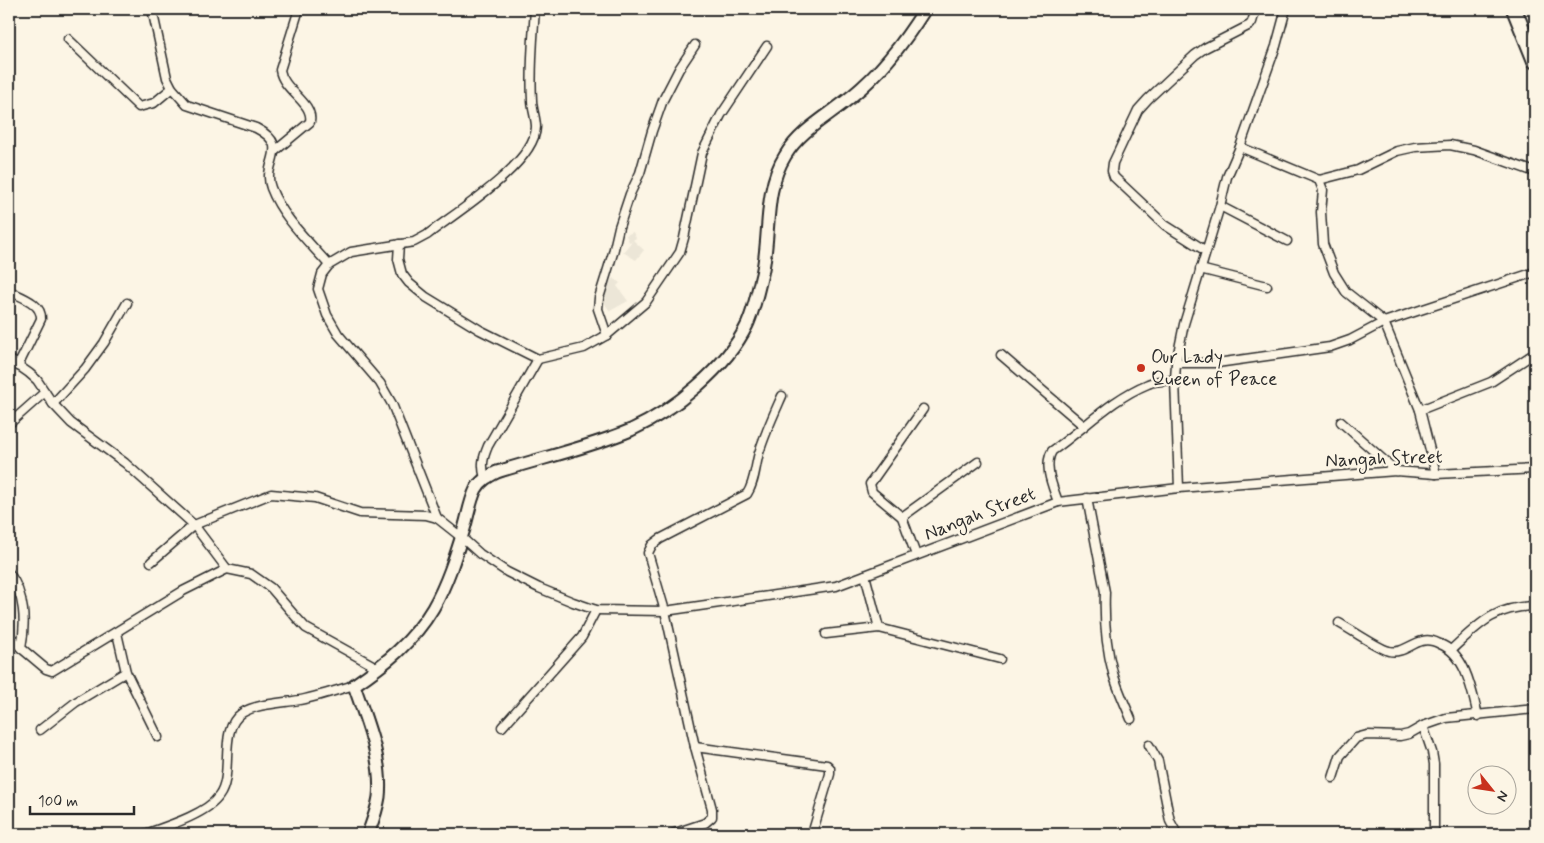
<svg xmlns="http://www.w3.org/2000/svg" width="1544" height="843" font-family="Mynerve,sans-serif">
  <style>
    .built { fill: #ece6d7 }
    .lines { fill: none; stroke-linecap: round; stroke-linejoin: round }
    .street-casing { stroke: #2b2b2b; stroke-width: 11 }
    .secondary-casing { stroke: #2b2b2b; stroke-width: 15 }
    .highway-casing { stroke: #2b2b2b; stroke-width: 18 }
    .street { stroke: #fcf5e5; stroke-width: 8 }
    .secondary { stroke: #fcf5e5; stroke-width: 11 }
    .highway { stroke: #fcf5e5; stroke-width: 14 }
    .poi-dot { fill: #c8321e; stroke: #fcf5e5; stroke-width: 2 }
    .labels { text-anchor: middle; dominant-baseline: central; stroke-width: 4.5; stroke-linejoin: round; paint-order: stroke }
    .poi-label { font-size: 19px; fill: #2b2b2b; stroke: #fcf5e5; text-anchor: start }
    .street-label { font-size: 19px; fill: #2b2b2b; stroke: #fcf5e5 }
  </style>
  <rect width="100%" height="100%" fill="#fcf5e5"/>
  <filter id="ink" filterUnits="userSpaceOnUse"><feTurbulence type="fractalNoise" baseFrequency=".02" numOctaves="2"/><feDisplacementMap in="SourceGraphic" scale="10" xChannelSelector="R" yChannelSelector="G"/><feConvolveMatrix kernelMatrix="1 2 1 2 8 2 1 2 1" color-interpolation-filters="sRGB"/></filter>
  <g filter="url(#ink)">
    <g class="built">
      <path d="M633,232L636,238L633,240L644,250L636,260L623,252L632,241L629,242L626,235Z"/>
      <path d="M613,278L620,283L617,286L628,301L610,311L602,300L606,297L602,293Z"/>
    </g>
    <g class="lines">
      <g class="street-casing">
        <g id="street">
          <path d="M152,9L167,78L172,88L187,105L256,128C293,147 261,162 271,188C282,217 309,242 329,265"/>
          <path d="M68,39L139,107L154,103L172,88"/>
          <path d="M1240,147L1319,180L1358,170L1397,151L1415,147L1450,145L1474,150L1535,172"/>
          <path d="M275,151L310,122C314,102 283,91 280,70L299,9"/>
          <path d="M1319,180L1323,190L1321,212L1323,244L1334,273L1346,292L1384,322L1420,410L1436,474"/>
          <path d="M1220,206L1287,241"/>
          <path d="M399,244L398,259L402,274L409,283L426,297L480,330L538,359L584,348L607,335L598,309L599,298L613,253L619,227L630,194L640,173L652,131L663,100L679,69L695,45"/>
          <path d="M1206,251L1165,225L1114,177L1112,171L1113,163L1138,110L1148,99L1195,55L1205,48L1250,25L1252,22L1256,9"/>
          <path d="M1200,269L1267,286"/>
          <path d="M9,291C21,297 42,303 41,319L18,366"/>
          <path d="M607,335L646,302L680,252L684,238L702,153L721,115L767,46"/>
          <path d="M1001,355L1084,426"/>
          <path d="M9,359L29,373L37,380L53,404L71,423L125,463L194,525L227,569"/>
          <path d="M1176,363H1217L1330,347L1350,340L1384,322L1535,272"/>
          <path d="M53,404L85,369L104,343L127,303"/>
          <path d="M1420,410L1491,382L1535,353"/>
          <path d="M1341,422L1396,471"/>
          <path d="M9,424L45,392"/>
          <path d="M485,478C481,465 483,458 488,446L538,359"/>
          <path d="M1179,488L1175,380L1176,363L1184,324L1220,206L1227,177L1240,147L1276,46L1286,9"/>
          <path d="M1087,498L1105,592C1104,618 1106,647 1113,673C1117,688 1125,704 1131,719"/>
          <path d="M1058,502C1053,487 1043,466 1052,451C1084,429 1111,399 1148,384C1156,380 1166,381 1175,380"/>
          <path d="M902,517L978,462"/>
          <path d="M437,518L392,404L380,383L338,334L327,315L318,289L322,274L329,265L351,252L414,242L427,235C455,213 535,164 536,127C536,118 532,109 532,100C530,70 533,39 535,9"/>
          <path d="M916,555L902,517L872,492L870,484L923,409"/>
          <path d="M151,562L194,525L271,494L315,498L360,513L426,515L437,518L461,537L480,554L507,572L539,588L573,602L596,610L665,611L836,586L1058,502L1179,488L1396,471L1436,474L1535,469"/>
          <path d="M9,573C25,594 26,623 21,648L46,669L52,671L183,591L227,569L251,574L271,588L295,616L306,628L378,668"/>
          <path d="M865,575L879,628"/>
          <path d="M1339,623C1350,629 1379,649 1389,651C1401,654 1411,644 1422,641C1429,639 1434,641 1440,644C1466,654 1472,691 1478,716"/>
          <path d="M117,633L126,672L158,737"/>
          <path d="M826,634L879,628L1000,659"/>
          <path d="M9,635L21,648"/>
          <path d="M1451,650C1480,623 1494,607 1535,606"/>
          <path d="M1423,726L1446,718L1535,709"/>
          <path d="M502,727L582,637L596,610"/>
          <path d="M40,730L76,702L126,672"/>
          <path d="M1149,745L1158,761L1170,821L1177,834"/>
          <path d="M695,747L827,765L830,768V774L812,834"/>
          <path d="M1333,778L1340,756L1356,738L1367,735L1400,736L1409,734L1423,726L1432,752L1434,764V834"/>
          <path d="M145,834C165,827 207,814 219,796C235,775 217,730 242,713C257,703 287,703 305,699C322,695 338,690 354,685"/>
          <path d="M672,834L705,823L712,817V809L695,747L665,611L648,553L652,545L660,539L747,494C755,482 755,467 759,453C765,433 774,414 782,396"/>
        </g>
      </g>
      <g class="secondary-casing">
        <path id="secondary" d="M368,834C372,823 377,810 379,797C383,759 366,721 354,685C385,664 413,642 433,608C447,584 456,555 464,529C468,516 470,501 476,489C481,480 489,476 497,472C541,458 588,448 631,430C673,411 727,367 747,325C754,310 758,290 762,274C771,235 763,191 785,156C800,130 830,115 852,96C882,72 905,41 925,9"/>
      </g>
      <g class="highway-casing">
        <path id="highway" d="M1514,9L1535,61"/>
      </g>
      <use href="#street" class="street"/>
      <use href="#secondary" class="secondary"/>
      <use href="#highway" class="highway"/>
    </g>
  </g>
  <circle class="poi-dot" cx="1141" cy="368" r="5"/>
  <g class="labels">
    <g class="poi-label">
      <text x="1151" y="357">Our Lady<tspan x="1151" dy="22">Queen of Peace</tspan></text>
    </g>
    <g class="street-label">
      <text transform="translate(1384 459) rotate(-2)">Nangah Street</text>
      <text transform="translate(980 514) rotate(-21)">Nangah Street</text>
    </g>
  </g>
  <rect width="1544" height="843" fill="none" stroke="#fcf5e5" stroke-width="30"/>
  <rect x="15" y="15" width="1514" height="813" fill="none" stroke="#2b2b2b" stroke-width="2" filter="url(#ink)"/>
  <g transform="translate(1492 790) rotate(120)"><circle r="24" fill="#fcf5e5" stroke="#a8a49b"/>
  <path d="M0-4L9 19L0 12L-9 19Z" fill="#c8321e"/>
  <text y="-8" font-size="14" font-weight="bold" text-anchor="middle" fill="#2b2b2b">N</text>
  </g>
  <path d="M30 806v8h104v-8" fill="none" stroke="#2b2b2b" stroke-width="2.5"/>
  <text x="38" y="806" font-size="15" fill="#2b2b2b" stroke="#fcf5e5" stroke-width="4" paint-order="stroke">100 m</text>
</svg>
